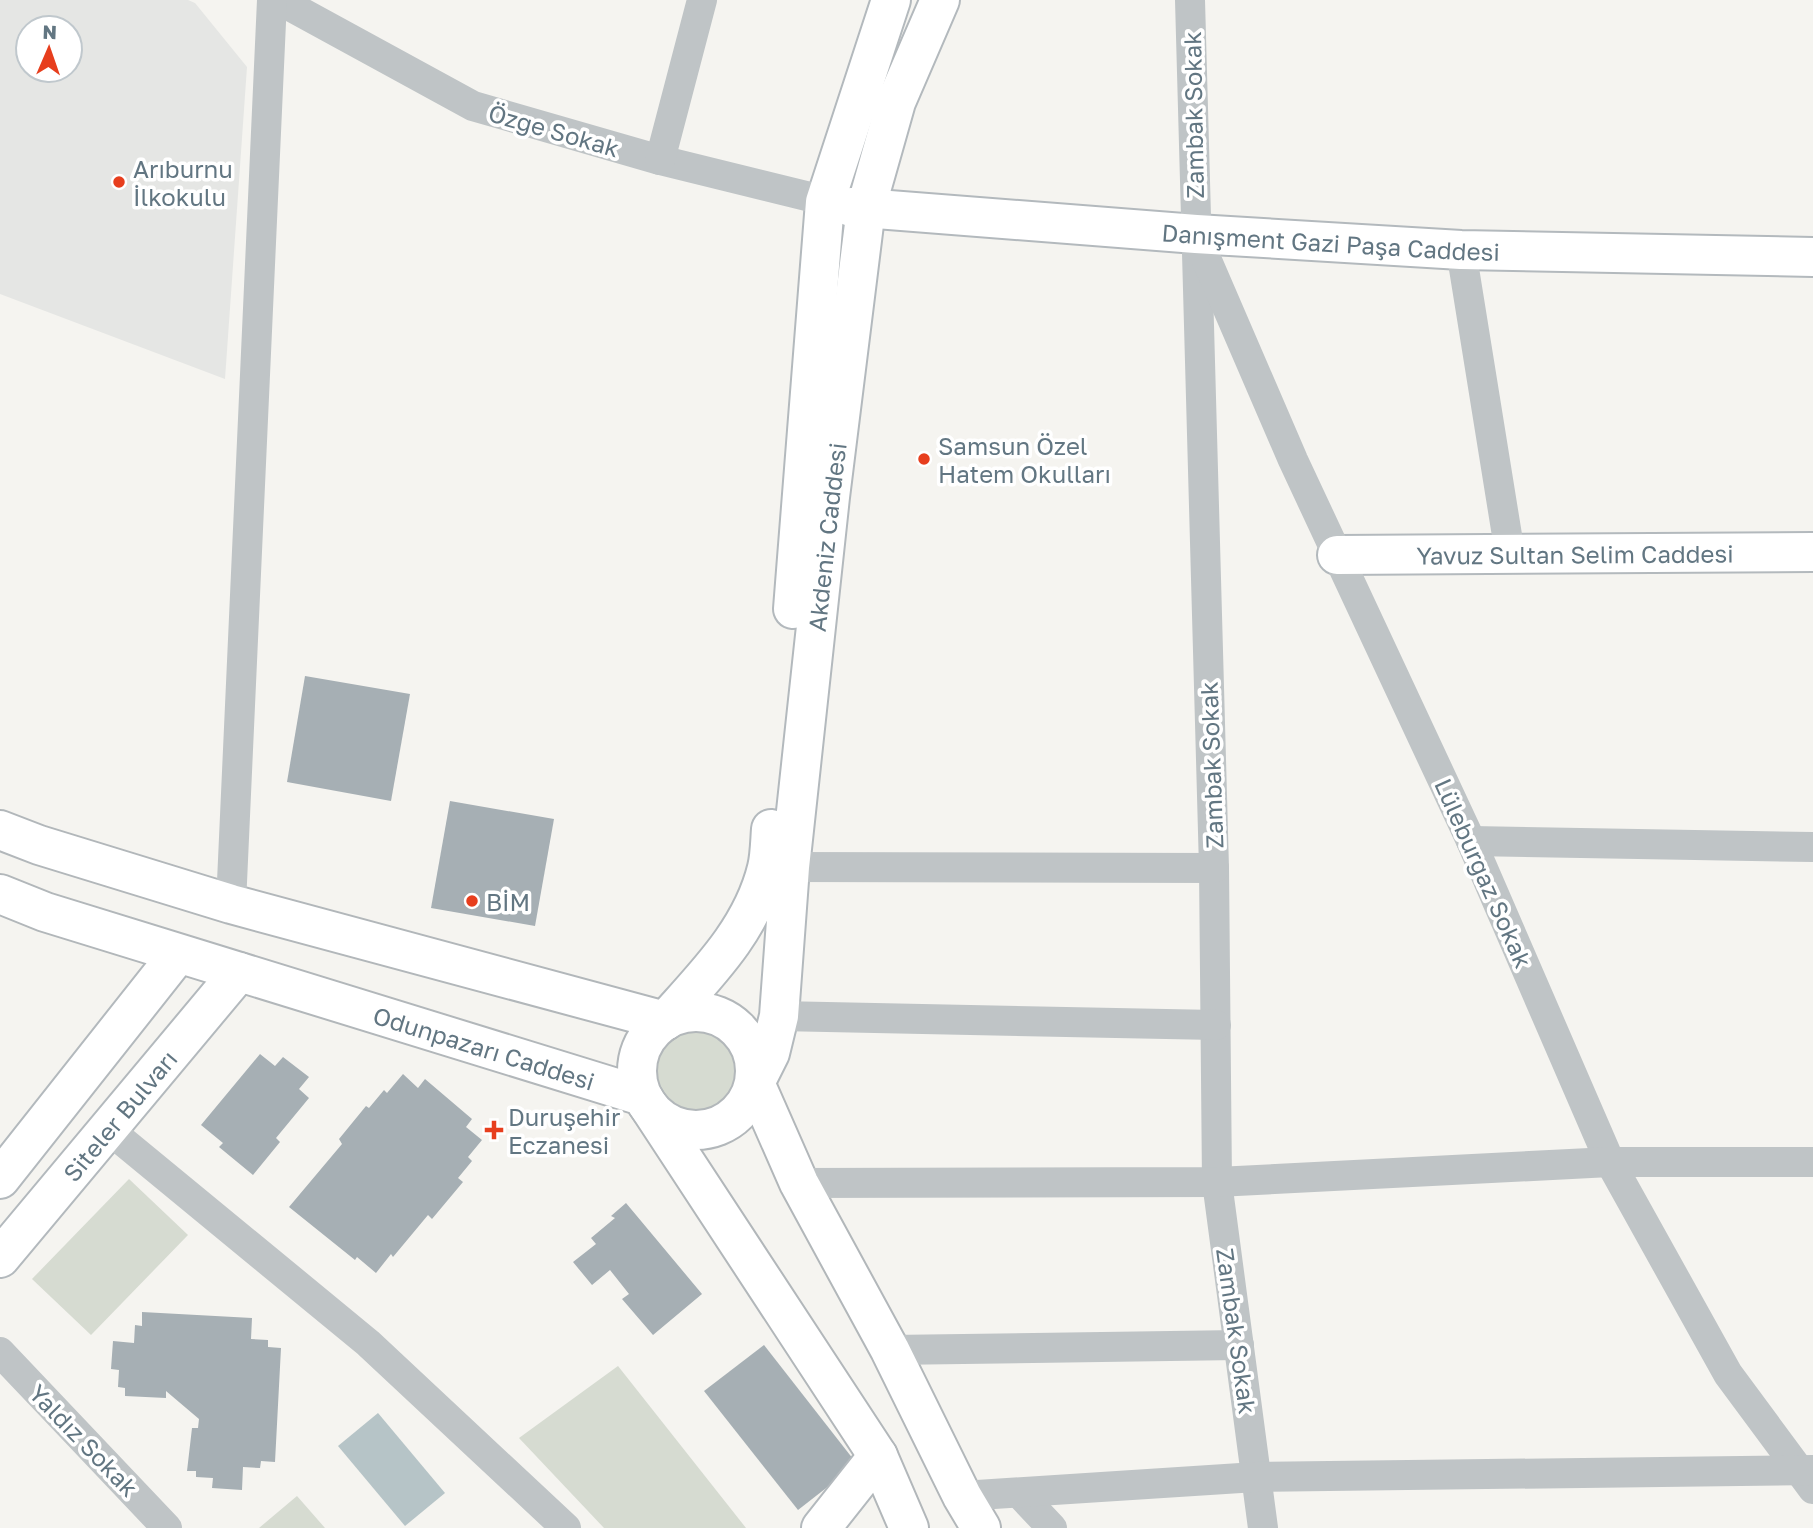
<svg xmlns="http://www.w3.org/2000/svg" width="1813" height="1528" font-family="'Golos Text',sans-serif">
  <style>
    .built { fill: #e5e6e4; fill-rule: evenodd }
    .green { fill: #d6dbd1 }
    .water { fill: #b6c4c7 }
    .building { fill: #a6afb4 }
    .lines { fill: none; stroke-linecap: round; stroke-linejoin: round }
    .secondary-casing { stroke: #b3b9bd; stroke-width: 42 }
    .primary-casing { stroke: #b2b7ba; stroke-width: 42 }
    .street { stroke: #bfc4c6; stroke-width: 30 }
    .secondary { stroke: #fff; stroke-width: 38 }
    .primary { stroke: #fff; stroke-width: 38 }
    .poi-dot { fill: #e73e1d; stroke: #fff; stroke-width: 2.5 }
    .labels { text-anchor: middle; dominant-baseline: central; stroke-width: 7; stroke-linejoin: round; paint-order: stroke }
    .street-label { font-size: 24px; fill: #627682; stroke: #fff }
    .poi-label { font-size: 24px; fill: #627682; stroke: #fff; text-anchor: start }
  </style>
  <rect width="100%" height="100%" fill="#f5f4f0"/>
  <path class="built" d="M0,0H188L195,3L247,67L225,379L0,294ZM28,28H70V70H28Z"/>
  <g class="green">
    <circle cx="696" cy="1070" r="40"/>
    <path d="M129,1179L188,1235L91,1335L32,1279Z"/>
    <path d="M618,1366L746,1528H604L519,1438Z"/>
    <path d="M297,1496L325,1528H259Z"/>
  </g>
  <path class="water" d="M378,1413L445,1493L405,1526L338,1446Z"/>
  <g class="building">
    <path d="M305,676L410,694L391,801L287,782Z"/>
    <path d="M450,801L554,819L535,926L431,908Z"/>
    <path d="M260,1054L275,1066L283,1057L309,1077L299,1089L309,1098L276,1138L280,1142L253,1175L219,1147L223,1143L201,1125Z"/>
    <path d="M403,1074L418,1088L425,1079L472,1119L466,1127L482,1140L468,1157L472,1161L458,1178L463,1182L432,1219L428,1215L393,1257L391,1254L376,1273L357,1257L355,1260L289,1207L342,1144L339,1139L366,1106L369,1108L384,1090L387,1093Z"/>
    <path d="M626,1203L702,1294L653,1335L622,1299L629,1294L610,1270L592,1285L573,1262L596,1244L591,1238L615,1218L611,1216Z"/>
    <path d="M142,1312L252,1318L251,1339L268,1340V1347L281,1348L275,1462L261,1461L260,1468L243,1467L242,1490L212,1488L213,1478L196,1477V1471H187L192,1428H198L199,1419L166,1391V1398L125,1396V1388L118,1387L119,1370L111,1369L113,1341L134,1343L135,1325L142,1326Z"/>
    <path d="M764,1345L857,1464L798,1510L704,1391Z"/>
  </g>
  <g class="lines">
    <g class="secondary-casing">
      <g id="secondary">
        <path id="s1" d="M851,207L1196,234L1461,250L1813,257"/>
        <path id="s2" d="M1337,555L1813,552"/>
        <path d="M793,609L825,202L891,0"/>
        <path d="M665,1021C706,975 752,930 767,868C770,856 770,842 771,829"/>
        <path id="s3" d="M755,1083L770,1053L779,1016L790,867L830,497L866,208L896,102L940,0"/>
        <path d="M0,1179L178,954"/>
        <path id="s4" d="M0,1258L239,972"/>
        <path d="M821,1528L878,1456"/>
      </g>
    </g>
    <g class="primary-casing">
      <g id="primary">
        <path d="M0,830L39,845L231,904L665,1021"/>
        <path id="s5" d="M0,894L45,912L642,1096L878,1456L909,1528"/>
        <circle cx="696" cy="1071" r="59"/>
        <path d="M755,1083L799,1183L890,1350L962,1496L981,1528"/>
      </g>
    </g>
    <g class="street">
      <path d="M279,0L473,106L660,160L847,206"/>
      <path d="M1190,0L1214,868L1217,1182L1263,1528"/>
      <path d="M660,160L702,0"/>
      <path d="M1202,249L1293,460L1471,841L1610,1162L1728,1374L1813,1489"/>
      <path d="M1461,250L1510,554"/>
      <path d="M1471,841L1813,847"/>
      <path d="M790,867L1214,868"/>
      <path d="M231,904L272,0"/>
      <path d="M779,1016L1216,1025"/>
      <path d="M108,1129L368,1343L566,1528"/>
      <path d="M799,1183L1217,1182L1610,1162H1813"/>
      <path d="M890,1350L1239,1345"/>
      <path d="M0,1352L167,1528"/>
      <path d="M1019,1493L1052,1528"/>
      <path d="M962,1496L1256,1477L1813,1470"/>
    </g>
    <use href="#secondary" class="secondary"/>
    <use href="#primary" class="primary"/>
  </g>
  <g class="poi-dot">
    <circle cx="119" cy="182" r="7"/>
    <circle cx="924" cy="459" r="7"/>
    <circle cx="472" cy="901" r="7"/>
    <path d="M490.5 1119.5h7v7h7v7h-7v7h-7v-7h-7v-7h7z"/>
  </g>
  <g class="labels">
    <g class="street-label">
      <text transform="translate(1193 115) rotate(-91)">Zambak Sokak</text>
      <text transform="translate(554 130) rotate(16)">Özge Sokak</text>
      <text stroke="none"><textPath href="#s1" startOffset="481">Danışment Gazi Paşa Caddesi</textPath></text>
      <text stroke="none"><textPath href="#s3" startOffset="553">Akdeniz Caddesi</textPath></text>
      <text stroke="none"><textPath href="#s2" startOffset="238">Yavuz Sultan Selim Caddesi</textPath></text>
      <text transform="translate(1211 765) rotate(-92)">Zambak Sokak</text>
      <text transform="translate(1484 873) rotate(66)">Lüleburgaz Sokak</text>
      <text stroke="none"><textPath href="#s5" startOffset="508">Odunpazarı Caddesi</textPath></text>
      <text stroke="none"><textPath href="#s4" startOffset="186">Siteler Bulvarı</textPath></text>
      <text transform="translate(1237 1331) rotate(82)">Zambak Sokak</text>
      <text transform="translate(84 1440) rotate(46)">Yaldız Sokak</text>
    </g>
    <g class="poi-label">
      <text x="133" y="168">Arıburnu<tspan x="133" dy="28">İlkokulu</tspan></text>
      <text x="938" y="445">Samsun Özel<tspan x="938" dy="28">Hatem Okulları</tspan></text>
      <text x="486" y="901">BİM</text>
      <text x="508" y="1116">Duruşehir<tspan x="508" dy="28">Eczanesi</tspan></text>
    </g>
  </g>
  <g transform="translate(49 49) rotate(2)"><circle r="33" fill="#ffffff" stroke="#c0c8cd" stroke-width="2"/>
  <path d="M0-5L12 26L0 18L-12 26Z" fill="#e73e1d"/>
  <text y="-10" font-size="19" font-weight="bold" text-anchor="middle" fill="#627682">N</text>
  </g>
</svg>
